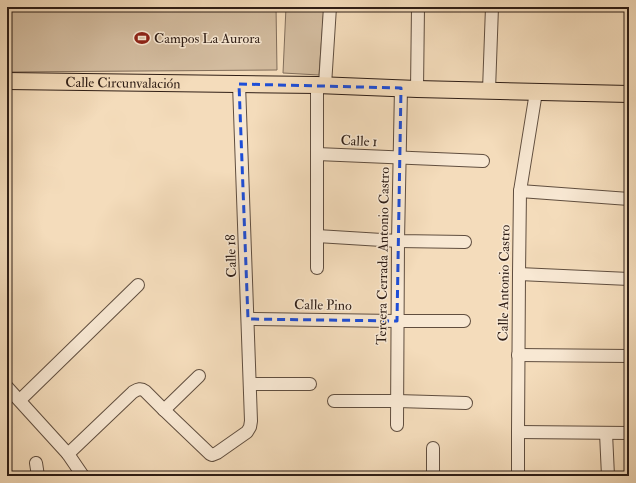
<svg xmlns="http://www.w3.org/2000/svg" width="636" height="483" font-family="'IM FELL Double Pica',serif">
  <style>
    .green { fill: #d3bc9f; stroke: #816d5a }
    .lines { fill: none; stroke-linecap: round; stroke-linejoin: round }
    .minor-casing { stroke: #604e3f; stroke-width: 14 }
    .major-casing { stroke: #2f1e16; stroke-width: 18 }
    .minor { stroke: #f8e8d3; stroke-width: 12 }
    .major { stroke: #f4dcbb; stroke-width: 16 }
    .marked { fill: none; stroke: #1d4ed8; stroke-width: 3; stroke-dasharray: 8 5; stroke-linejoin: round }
    .labels { text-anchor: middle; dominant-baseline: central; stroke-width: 3; stroke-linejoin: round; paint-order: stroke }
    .poi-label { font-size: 14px; fill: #2f1e16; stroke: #f8e8d3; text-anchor: start }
    .street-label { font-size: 14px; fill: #2f1e16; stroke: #f8e8d3 }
  </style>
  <rect width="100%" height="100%" fill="#f4dcbb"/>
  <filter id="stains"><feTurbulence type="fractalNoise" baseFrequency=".005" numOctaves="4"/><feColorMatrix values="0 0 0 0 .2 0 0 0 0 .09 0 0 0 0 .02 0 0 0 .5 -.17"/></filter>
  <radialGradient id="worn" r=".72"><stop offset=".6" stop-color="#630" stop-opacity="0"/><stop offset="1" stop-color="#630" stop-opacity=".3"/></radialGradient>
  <g class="green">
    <path d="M7,7H276L277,70L7,72Z"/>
    <path d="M286,7H324L319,75L283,73Z"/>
  </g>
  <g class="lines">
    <g class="minor-casing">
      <g id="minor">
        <path d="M317,85V268"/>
        <path d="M325,85L330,7"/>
        <path d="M417,89L418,7"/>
        <path d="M489,90L492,7"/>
        <path d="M317,154L483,161"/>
        <path d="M520,191L629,199"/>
        <path d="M317,236L398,241L465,242"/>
        <path d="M519,274L629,279"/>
        <path d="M248,319L397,321H464"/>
        <path d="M518,355L629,356"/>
        <path d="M250,384H310"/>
        <path d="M7,387L68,454L83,476"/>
        <path d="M20,400L138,285"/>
        <path d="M334,401H397L466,403"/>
        <path d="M164,410L199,376"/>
        <path d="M397,425L398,241L401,88"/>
        <path d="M518,432L629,433"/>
        <path d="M606,433L608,476"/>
        <path d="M433,448V476"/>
        <path d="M68,454L133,392C138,389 141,388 145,391L164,410L210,454L212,455L217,453L247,432L250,427L251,421L239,84"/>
        <path d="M36,463L38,476"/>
        <path d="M518,476V432L519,274L520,191L536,92"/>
      </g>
    </g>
    <g class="major-casing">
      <g id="major">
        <path id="s1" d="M7,81L317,85L417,89L629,94"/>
      </g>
    </g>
    <use href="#minor" class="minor"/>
    <use href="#major" class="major"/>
  </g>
  <path class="marked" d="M239,84L401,88L397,321L248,319Z"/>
  <defs>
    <g id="stadium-bare" transform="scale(1.2)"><path d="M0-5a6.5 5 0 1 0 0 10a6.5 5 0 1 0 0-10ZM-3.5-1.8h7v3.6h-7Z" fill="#8f2418" stroke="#f8e8d3" stroke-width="2.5" paint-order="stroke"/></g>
  </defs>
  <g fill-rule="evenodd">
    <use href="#stadium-bare" x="142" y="38"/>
  </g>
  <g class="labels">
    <g class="poi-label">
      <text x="154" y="38">Campos La Aurora</text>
    </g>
    <g class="street-label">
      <text stroke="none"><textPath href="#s1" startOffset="116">Calle Circunvalación</textPath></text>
      <text transform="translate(359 141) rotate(2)">Calle 1</text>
      <text transform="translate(231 256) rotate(-92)">Calle 18</text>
      <text transform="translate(383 256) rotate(-89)">Tercera Cerrada Antonio Castro</text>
      <text transform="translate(504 283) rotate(-89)">Calle Antonio Castro</text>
      <text transform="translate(323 305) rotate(1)">Calle Pino</text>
    </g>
  </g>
  <rect width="636" height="483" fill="none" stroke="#f4dcbb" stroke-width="24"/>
  <rect x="8" y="8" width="620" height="467" fill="none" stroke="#2f1e16" stroke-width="2"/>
  <rect x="12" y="12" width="612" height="459" fill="none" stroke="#2f1e16"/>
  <rect width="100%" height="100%" filter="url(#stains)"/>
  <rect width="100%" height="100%" fill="url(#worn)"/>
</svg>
